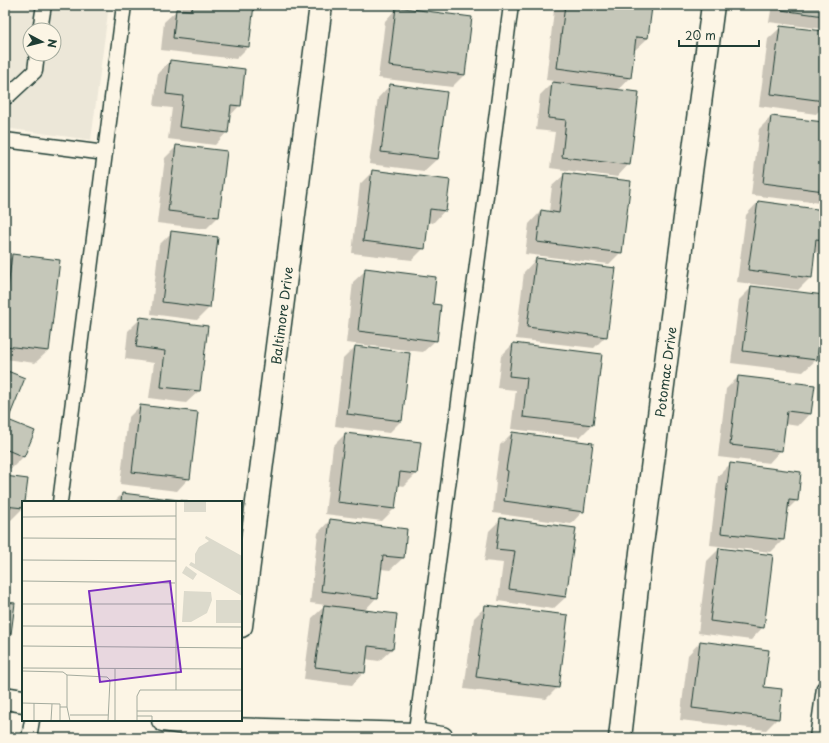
<svg xmlns="http://www.w3.org/2000/svg" width="829" height="743" font-family="'Playpen Sans',sans-serif">
  <style>
    .built { fill: #ece7d8; fill-rule: evenodd }
    .shadow { fill: #0003 }
    .building { fill: #c5c7b9; stroke: #1f3d34 }
    .lines { fill: none; stroke-linecap: round; stroke-linejoin: round }
    .service-casing { stroke: #1f3d34; stroke-width: 17 }
    .minor-casing { stroke: #1f3d34; stroke-width: 25 }
    .service { stroke: #fcf5e5; stroke-width: 14 }
    .minor { stroke: #fcf5e5; stroke-width: 22 }
    .labels { text-anchor: middle; dominant-baseline: central; stroke-width: 3; stroke-linejoin: round; paint-order: stroke }
    .street-label { font-size: 13px; fill: #1f3d34; stroke: #fcf5e5 }
    .inset-road { fill: none; stroke: #a4ab9e; stroke-width: 1 }
    .view { fill: #7b2cbf; fill-opacity: 0.15; stroke: #7b2cbf; stroke-width: 2 }
    .inset-edge { fill: none; stroke: #1f3d34; stroke-width: 2 }
  </style>
  <rect width="100%" height="100%" fill="#fcf5e5"/>
  <filter id="ink" filterUnits="userSpaceOnUse"><feTurbulence type="fractalNoise" baseFrequency=".025" numOctaves="2"/><feDisplacementMap in="SourceGraphic" scale="8" xChannelSelector="R" yChannelSelector="G"/><feConvolveMatrix kernelMatrix="1 2 1 2 8 2 1 2 1" color-interpolation-filters="sRGB"/></filter>
  <g filter="url(#ink)">
    <path class="built" d="M5,5H109L91,140L5,128ZM30,30H54V54H30Z"/>
    <g class="shadow">
      <path d="M182,5H253L248,47L236,59L161,50L164,22L177,10H182Z"/>
      <path d="M559,5H626L648,38L635,50H634L630,77L617,91L629,164L617,177L550,168L555,132L536,130L540,95L554,81L546,80L554,10Z"/>
      <path d="M772,5H824V29L769,22Z"/>
      <path d="M397,8L464,75L452,87L378,78L385,21Z"/>
      <path d="M781,27L824,32V106L816,114L759,106L768,39Z"/>
      <path d="M170,61L240,105L229,117L227,132L215,145L168,139L172,108L154,106L158,73Z"/>
      <path d="M390,85L446,93L437,159L424,171L369,164L378,98Z"/>
      <path d="M771,117L824,123V199L820,203L751,195L759,129Z"/>
      <path d="M177,146L218,217L206,229L157,223L165,158Z"/>
      <path d="M372,172L445,210L433,223L427,222L424,248L412,260L352,253L360,184Z"/>
      <path d="M565,174L621,252L609,264L525,254L529,224L541,211L549,212L552,186Z"/>
      <path d="M758,202L824,211V254L814,252L811,277L798,290L737,282L746,215Z"/>
      <path d="M171,233L209,308L197,320L151,314L159,245Z"/>
      <path d="M13,255L59,261L48,351L35,363L5,359V263Z"/>
      <path d="M536,259L606,336L594,348L516,339L524,272Z"/>
      <path d="M366,270L432,305L436,340L423,352L346,343L353,282Z"/>
      <path d="M751,288L823,296L816,360L803,372L731,363L739,300Z"/>
      <path d="M140,319L199,391L186,403L149,398L154,363L125,359L128,331Z"/>
      <path d="M513,344L592,425L580,437L511,429L516,390L497,388L501,356Z"/>
      <path d="M355,347L401,421L389,433L335,426L343,359Z"/>
      <path d="M5,371L7,421L24,456L11,469L5,466Z"/>
      <path d="M738,377L810,413L798,426L785,424L781,450L769,463L718,457L726,389Z"/>
      <path d="M140,406L189,478L177,491L120,484L128,418Z"/>
      <path d="M512,433L583,511L571,524L493,513L496,482H495L500,445Z"/>
      <path d="M345,434L419,443L416,474L404,486L397,485L395,508L382,521L325,514L333,446Z"/>
      <path d="M730,464L797,500L786,511L783,540L771,552L710,545L718,476Z"/>
      <path d="M5,477L24,502H23V508L11,520L5,519Z"/>
      <path d="M122,494L186,502H114Z"/>
      <path d="M501,519L566,597L553,609L498,601L503,563L484,561L489,531Z"/>
      <path d="M330,520L406,530L403,558L390,570L381,569L377,597L364,611L392,649L379,661L365,659L364,672L352,685L304,679L312,618L326,605L310,603L318,533Z"/>
      <path d="M719,549L763,627L751,640L698,633L707,561Z"/>
      <path d="M5,603L10,633L5,639Z"/>
      <path d="M486,606L558,687L546,699L464,689L474,618Z"/>
      <path d="M700,642L763,688L778,718L766,730L680,720L688,655Z"/>
    </g>
    <g class="building">
      <path d="M193,5H254L249,47L173,38L176,9L192,10Z"/>
      <path d="M565,5H634L652,7L648,38L636,37L631,78L557,68Z"/>
      <path d="M782,5H824V16L781,10Z"/>
      <path d="M396,7L472,17L465,75L389,66Z"/>
      <path d="M780,26L824,31V101L771,94Z"/>
      <path d="M170,60L245,69L241,106L231,105L228,133L179,127L183,96L166,94Z"/>
      <path d="M552,82L639,92L630,165L562,157L566,120L548,118Z"/>
      <path d="M390,84L447,92L438,159L381,152Z"/>
      <path d="M771,116L824,122V191L763,183Z"/>
      <path d="M176,145L227,151L219,217L168,211Z"/>
      <path d="M372,170L450,180L446,211L430,209L425,249L363,241Z"/>
      <path d="M564,173L631,181L622,253L537,242L541,210L559,213Z"/>
      <path d="M758,201L824,210V240L816,239L812,278L748,270Z"/>
      <path d="M171,231L218,237L210,308L162,302Z"/>
      <path d="M12,254L60,260L49,351L5,346V314Z"/>
      <path d="M536,258L616,268L607,337L527,327Z"/>
      <path d="M365,268L436,277L433,304L441,305L437,341L358,331Z"/>
      <path d="M751,286L824,295L817,360L743,351Z"/>
      <path d="M140,317L208,326L200,391L161,387L165,351L136,347Z"/>
      <path d="M513,343L602,354L593,425L523,417L527,378L509,376Z"/>
      <path d="M355,346L410,353L402,421L347,414Z"/>
      <path d="M5,370L25,378L8,420L35,431L24,457L5,449Z"/>
      <path d="M738,376L815,385L811,414L787,411L782,451L730,445Z"/>
      <path d="M140,405L198,412L190,479L132,472Z"/>
      <path d="M512,432L593,443L584,512L504,501L508,471L506,470Z"/>
      <path d="M345,433L421,442L417,474L400,472L395,509L337,502Z"/>
      <path d="M730,463L801,472L798,501L789,500L784,540L721,533Z"/>
      <path d="M5,476L28,479L25,502H23V508L5,506Z"/>
      <path d="M122,493L187,501V502H121Z"/>
      <path d="M500,518L576,528L566,597L509,589L515,551L496,549Z"/>
      <path d="M330,519L407,529L404,558L383,556L378,598L321,591Z"/>
      <path d="M719,548L773,555L764,628L710,621Z"/>
      <path d="M5,602L15,603L11,634L5,633Z"/>
      <path d="M324,605L397,614L393,649L368,646L365,673L315,667Z"/>
      <path d="M485,605L568,615L559,688L476,677Z"/>
      <path d="M700,641L769,650L764,687L782,689L779,719L692,708Z"/>
    </g>
    <g class="lines">
      <g class="service-casing">
        <g id="service">
          <path d="M40,30L44,5"/>
          <path d="M5,95L8,96L35,71L37,54"/>
          <path d="M5,140L105,153"/>
          <path d="M60,502L124,5"/>
          <path d="M29,738L32,720"/>
          <path d="M415,738L511,5"/>
          <path d="M817,738L824,688"/>
        </g>
      </g>
      <g class="minor-casing">
        <g id="minor">
          <path id="s1" d="M241,626L321,5"/>
          <path d="M5,698L23,701"/>
          <path d="M163,720L228,729L415,734L442,738"/>
          <path id="s2" d="M620,738L641,552L713,5"/>
        </g>
      </g>
      <use href="#service" class="service"/>
      <use href="#minor" class="minor"/>
    </g>
  </g>
  <g class="labels">
    <g class="street-label">
      <text stroke="none"><textPath href="#s1" startOffset="313">Baltimore Drive</textPath></text>
      <text stroke="none"><textPath href="#s2" startOffset="369">Potomac Drive</textPath></text>
    </g>
  </g>
  <g transform="translate(22 501)">
    <rect width="220" height="220" fill="#fcf5e5"/>
    <path d="M162,0H184V11H162ZM184,35L220,55V95L167,64L169,61L173,63V53L177,46L187,40L183,37ZM164,65L175,73L171,79L160,72ZM162,90L189,91L190,99L185,112L169,121H160ZM194,99H220V122H194Z" fill="#dcdacc"/>
    <path class="inset-road" d="M0,16L154,15M0,37L154,38M0,59L154,60M0,80L153,82M0,103H153M0,125L220,126M0,145L220,147M0,167L220,168M0,170L41,171L45,174M154,189V0M0,202L38,203V206M45,206L48,220M115,210H220M48,214H86M115,215H130V220M12,220V202M29,220L30,203M38,220V206H45V174L85,176L88,179L86,220M93,220V168M115,220V195L118,189H220"/>
    <path class="view" d="M148,80L159,171L78,181L67,90Z"/>
    <rect width="220" height="220" class="inset-edge"/>
  </g>
  <rect width="829" height="743" fill="none" stroke="#fcf5e5" stroke-width="20"/>
  <rect x="10" y="10" width="809" height="723" fill="none" stroke="#1f3d34" stroke-width="1.5" filter="url(#ink)"/>
  <g transform="translate(42 42) rotate(97)"><circle r="19" fill="#fcf5e5" stroke="#a4ab9e"/>
  <path d="M0-3L7 15L0 10L-7 15Z" fill="#1f3d34"/>
  <text y="-6" font-size="11" font-weight="bold" text-anchor="middle" fill="#1f3d34">N</text>
  </g>
  <path d="M679 40v6h80v-6" fill="none" stroke="#1f3d34" stroke-width="2"/>
  <text x="685" y="40" font-size="12" fill="#1f3d34" stroke="#fcf5e5" stroke-width="3" paint-order="stroke">20 m</text>
</svg>
